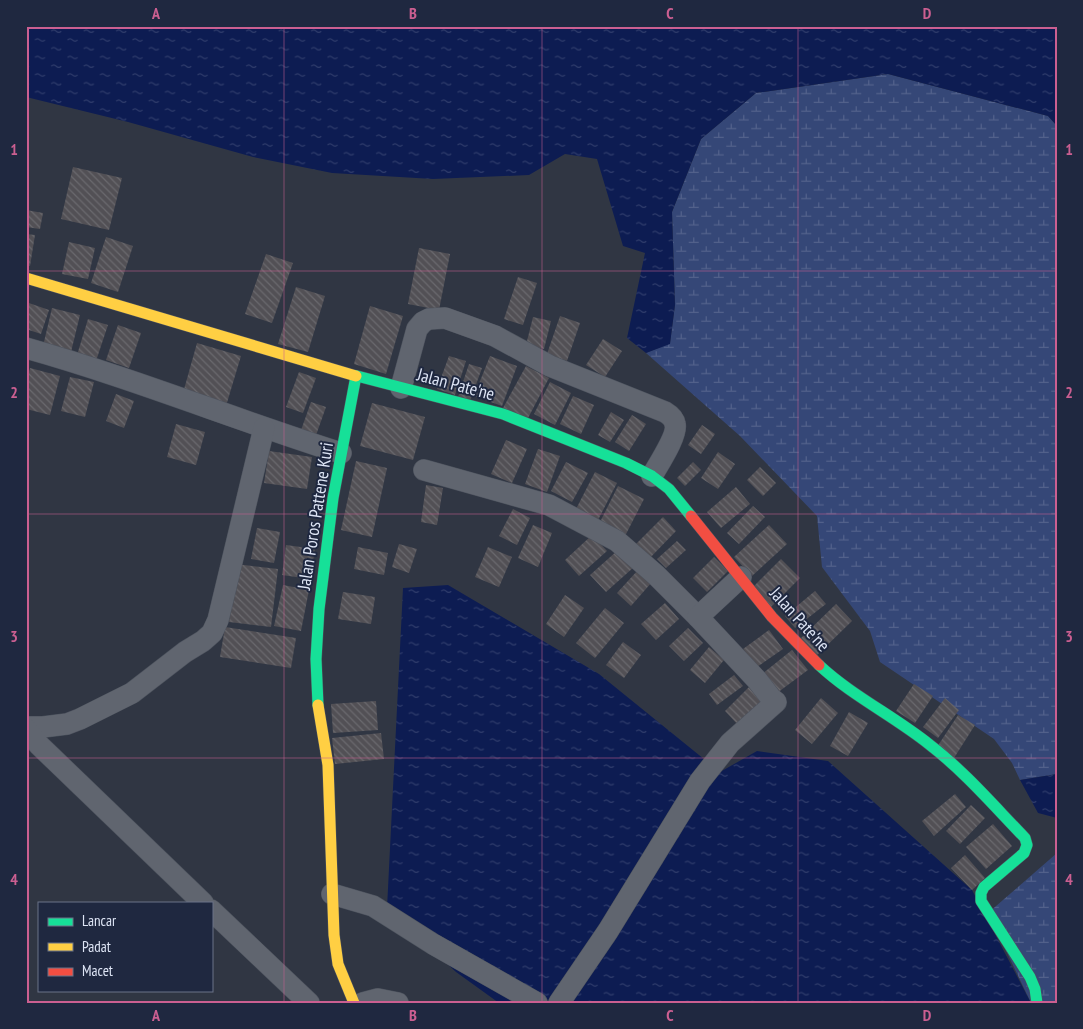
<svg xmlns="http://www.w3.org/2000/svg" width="1083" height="1029" font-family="'PT Sans Narrow',sans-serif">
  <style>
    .wetland { fill: url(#wetland-marsh) }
    .water { fill: url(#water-ripples) }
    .building { fill: url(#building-back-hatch) }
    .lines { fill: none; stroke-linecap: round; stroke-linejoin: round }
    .street-casing { stroke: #4d535e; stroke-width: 22 }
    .fast-casing { stroke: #4d535e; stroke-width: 12 }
    .slow-casing { stroke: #4d535e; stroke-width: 12 }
    .jam-casing { stroke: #4d535e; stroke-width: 12 }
    .street { stroke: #60656f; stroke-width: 21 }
    .fast { stroke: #16e098; stroke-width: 11 }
    .slow { stroke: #ffcf43; stroke-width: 11 }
    .jam { stroke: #f24e42; stroke-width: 11 }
    .grid { fill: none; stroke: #cb5f91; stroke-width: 1; stroke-opacity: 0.55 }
    .labels { text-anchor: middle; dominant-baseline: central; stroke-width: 4; stroke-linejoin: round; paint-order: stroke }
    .street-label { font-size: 18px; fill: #dde4f4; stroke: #1f2840 }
    .neatline { fill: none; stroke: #cb5f91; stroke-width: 2 }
    .grid-label { font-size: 16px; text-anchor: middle; font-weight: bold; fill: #cb5f91 }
  </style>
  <defs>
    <pattern id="wetland-marsh" width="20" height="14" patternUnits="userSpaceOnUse" patternTransform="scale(1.25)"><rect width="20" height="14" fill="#354777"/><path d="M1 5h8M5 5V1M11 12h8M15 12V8" fill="none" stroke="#52618b"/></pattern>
    <pattern id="water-ripples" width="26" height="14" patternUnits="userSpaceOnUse" patternTransform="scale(1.25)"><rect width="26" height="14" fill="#0d1c52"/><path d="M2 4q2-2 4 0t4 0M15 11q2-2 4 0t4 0" fill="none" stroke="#303d6c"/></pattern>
    <pattern id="building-back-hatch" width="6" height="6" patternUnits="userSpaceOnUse" patternTransform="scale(1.25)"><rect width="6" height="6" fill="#525055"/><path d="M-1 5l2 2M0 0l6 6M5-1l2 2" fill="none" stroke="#6a696e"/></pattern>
  </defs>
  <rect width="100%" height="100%" fill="#303643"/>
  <g class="wetland">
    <path d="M888,74L1048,116L1057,126V774L1020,780L1012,763L994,739L880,662L870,631L822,567L817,516L740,436L646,353L670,343L675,305L672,212L701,139L756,93Z"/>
    <path d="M1057,853V1003H1031L988,913Z"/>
  </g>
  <g class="water">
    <path d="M26,26H1057V126L1048,116L888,74L756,93L701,139L672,212L675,305L670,344L646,353L627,338L645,253L623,246L597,159L565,154L529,175L433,179L332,173L253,157L128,122L26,97Z"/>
    <path d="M448,585L599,674L720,772L757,751L828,761L972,890L1031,1003H499L456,972L387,908L403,588Z"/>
    <path d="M1057,774V818L1038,813L1020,780Z"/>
  </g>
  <g class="building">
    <path d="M73,167L122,178L109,230L61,219Z"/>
    <path d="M26,210L43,213L40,229L26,227Z"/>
    <path d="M26,234L35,235L30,266L26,265Z"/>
    <path d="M106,237L133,246L118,292L91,283Z"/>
    <path d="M69,242L95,248L88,279L62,274Z"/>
    <path d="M419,248L450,254L439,310L408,304Z"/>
    <path d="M266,254L293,263L272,323L245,314Z"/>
    <path d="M518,277L537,283L523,325L504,319Z"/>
    <path d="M296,287L325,296L308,352L278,344Z"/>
    <path d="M26,302L49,310L41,334L26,329Z"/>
    <path d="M370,306L403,316L386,374L354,364Z"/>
    <path d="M52,308L80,315L71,352L43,346Z"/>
    <path d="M560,316L580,323L567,361L547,354Z"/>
    <path d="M533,317L551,321L544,349L526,345Z"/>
    <path d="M88,319L108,325L96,361L77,355Z"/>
    <path d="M118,325L141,333L129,368L106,360Z"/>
    <path d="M603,339L622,351L605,377L586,365Z"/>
    <path d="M197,343L241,356L226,406L183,393Z"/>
    <path d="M449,356L466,361L455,395L437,389Z"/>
    <path d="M490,356L517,366L502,406L474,396Z"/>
    <path d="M469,364L482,368L470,401L458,397Z"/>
    <path d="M526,366L549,378L527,420L503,408Z"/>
    <path d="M30,368L60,376L50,415L26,409V383Z"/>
    <path d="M299,372L316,378L303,413L286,407Z"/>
    <path d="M70,377L94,382L85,417L61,411Z"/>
    <path d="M550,382L571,393L555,425L534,414Z"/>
    <path d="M116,394L134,401L124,428L106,421Z"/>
    <path d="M573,396L594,405L581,434L560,424Z"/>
    <path d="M311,402L326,407L315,438L300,433Z"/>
    <path d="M372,403L425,417L413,460L360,446Z"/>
    <path d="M611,412L624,420L610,442L598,435Z"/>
    <path d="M632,415L646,424L629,451L615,442Z"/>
    <path d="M176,424L205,432L196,465L167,457Z"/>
    <path d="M702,425L715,434L701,454L688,445Z"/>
    <path d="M506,440L527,449L512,483L491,474Z"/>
    <path d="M538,449L560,456L547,492L525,484Z"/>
    <path d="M269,451L312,457L307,489L264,483Z"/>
    <path d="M718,452L735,464L718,489L701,478Z"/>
    <path d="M356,461L387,468L372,537L341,530Z"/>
    <path d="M566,462L588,473L572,502L551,491Z"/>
    <path d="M693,462L701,470L685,486L677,478Z"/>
    <path d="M760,467L776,483L763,496L747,480Z"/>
    <path d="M595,472L617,483L598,520L576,509Z"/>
    <path d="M426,485L443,488L437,525L421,522Z"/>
    <path d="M618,486L644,499L624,538L598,526Z"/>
    <path d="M736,487L750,504L721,528L707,512Z"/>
    <path d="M753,506L765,517L739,544L727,533Z"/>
    <path d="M513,509L530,518L517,545L499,536Z"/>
    <path d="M663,517L676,531L647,561L633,547Z"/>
    <path d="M533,525L552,533L538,567L518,558Z"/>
    <path d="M769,525L787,544L752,576L734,557Z"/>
    <path d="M257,528L280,532L274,563L251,559Z"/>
    <path d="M592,535L607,551L579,576L565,560Z"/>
    <path d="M677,541L686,550L666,568L657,559Z"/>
    <path d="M399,544L417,549L409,573L392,567Z"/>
    <path d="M286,545L315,549L310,579L282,575Z"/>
    <path d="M358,547L388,553L384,575L354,569Z"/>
    <path d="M488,547L512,557L499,587L475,577Z"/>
    <path d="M618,550L634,567L606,592L590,575Z"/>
    <path d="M714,557L728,571L707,592L693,578Z"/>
    <path d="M781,559L800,578L771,607L752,588Z"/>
    <path d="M236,564L278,569L271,627L229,622Z"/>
    <path d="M638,570L652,582L631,606L617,593Z"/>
    <path d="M283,585L309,590L301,631L274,626Z"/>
    <path d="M815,591L826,604L795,628L785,616Z"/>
    <path d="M343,592L375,597L371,624L338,619Z"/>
    <path d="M565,595L584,608L564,637L546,624Z"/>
    <path d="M665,603L679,619L656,640L641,624Z"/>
    <path d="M836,604L852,621L814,658L798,641Z"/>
    <path d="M605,608L624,623L595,658L576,643Z"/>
    <path d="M225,627L296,638L291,668L220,657Z"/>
    <path d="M688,628L703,643L684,661L669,646Z"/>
    <path d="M769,630L783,649L757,667L743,649Z"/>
    <path d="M623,642L641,655L624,678L606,665Z"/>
    <path d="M709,647L724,660L705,683L690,670Z"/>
    <path d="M792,650L808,670L777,693L762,674Z"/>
    <path d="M734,675L743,686L717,705L709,694Z"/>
    <path d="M914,684L933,696L915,723L896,711Z"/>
    <path d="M749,687L763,702L739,726L725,711Z"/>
    <path d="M821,698L838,713L812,744L795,730Z"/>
    <path d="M945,698L959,710L938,738L923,727Z"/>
    <path d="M376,701L378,730L333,733L331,704Z"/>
    <path d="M849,712L868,723L848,756L830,746Z"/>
    <path d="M958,715L975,725L954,758L937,747Z"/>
    <path d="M381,733L384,759L335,764L332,738Z"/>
    <path d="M955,794L966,807L934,836L922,821Z"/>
    <path d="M971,805L985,818L960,844L946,831Z"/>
    <path d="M993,824L1012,846L986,869L966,847Z"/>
    <path d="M965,855L985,878L972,890L951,868Z"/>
  </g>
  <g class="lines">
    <g class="street-casing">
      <g id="street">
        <path d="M26,348C133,378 236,420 341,453"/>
        <path d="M401,388L417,329L423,322L429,319L445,318L495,336L550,366L665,412C670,415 674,418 675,424C678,435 658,465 652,476"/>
        <path d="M424,470L549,505L617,541L656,575L698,617"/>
        <path d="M26,727H43L67,724L80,719L132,693L185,652L203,641L212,633L218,620L264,428"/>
        <path d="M26,729L39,745L203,903"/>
        <path d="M332,894L373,906L433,944L537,1003"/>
        <path d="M211,910L309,1003"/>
        <path d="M363,1003L378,999L398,1003"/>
        <path d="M559,1003L608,931L700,781L730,743L776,702L771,698L757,680L698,617L741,577"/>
      </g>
    </g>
    <g class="fast-casing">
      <g id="fast">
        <path d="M357,376L503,414L626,463L652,476L669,489L691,516"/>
        <path d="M819,665C852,696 894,716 930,745C965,772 994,806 1025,838L1027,845L1024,853L984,887L981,893V901L1030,977L1035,989L1037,1003"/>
        <path d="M318,705L316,659L319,609L333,498L356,376"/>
      </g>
    </g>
    <g class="slow-casing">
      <g id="slow">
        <path d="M26,278L356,376"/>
        <path d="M318,705L328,765L334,935L338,964L354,1003"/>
      </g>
    </g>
    <g class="jam-casing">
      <path id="jam" d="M691,516L772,617L819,665"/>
    </g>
    <use href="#street" class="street"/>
    <use href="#fast" class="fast"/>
    <use href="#slow" class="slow"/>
    <use href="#jam" class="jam"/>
  </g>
  <path class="grid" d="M284,26V1003M542,26V1003M798,26V1003M26,271H1057M26,514H1057M26,758H1057"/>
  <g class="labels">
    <g class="street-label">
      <text transform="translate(456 384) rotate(15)">Jalan Pate'ne</text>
      <text transform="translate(315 516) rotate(-81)">Jalan Poros Pattene Kuri</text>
      <text transform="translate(800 619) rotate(48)">Jalan Pate'ne</text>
    </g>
  </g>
  <rect width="1083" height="1029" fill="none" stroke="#1f2840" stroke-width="55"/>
  <rect x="38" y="902" width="175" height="90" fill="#1f2840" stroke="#6b7388"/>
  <rect x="48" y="918" width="25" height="8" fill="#16e098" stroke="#6b7388"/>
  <text x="82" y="926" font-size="15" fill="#dde4f4">Lancar</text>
  <rect x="48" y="943" width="25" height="8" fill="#ffcf43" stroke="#6b7388"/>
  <text x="82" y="952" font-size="15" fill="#dde4f4">Padat</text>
  <rect x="48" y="968" width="25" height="8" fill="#f24e42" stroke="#6b7388"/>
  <text x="82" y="976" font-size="15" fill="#dde4f4">Macet</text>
  <rect x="28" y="28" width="1028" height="974" class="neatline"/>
  <g class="grid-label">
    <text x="156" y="19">A</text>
    <text x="413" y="19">B</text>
    <text x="670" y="19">C</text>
    <text x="927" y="19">D</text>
    <text x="14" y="155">1</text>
    <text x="1069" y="155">1</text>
    <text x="14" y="398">2</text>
    <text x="1069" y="398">2</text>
    <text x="14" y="642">3</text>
    <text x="1069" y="642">3</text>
    <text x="14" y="885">4</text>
    <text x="1069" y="885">4</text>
    <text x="156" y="1021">A</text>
    <text x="413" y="1021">B</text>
    <text x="670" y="1021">C</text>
    <text x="927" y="1021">D</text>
  </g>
</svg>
